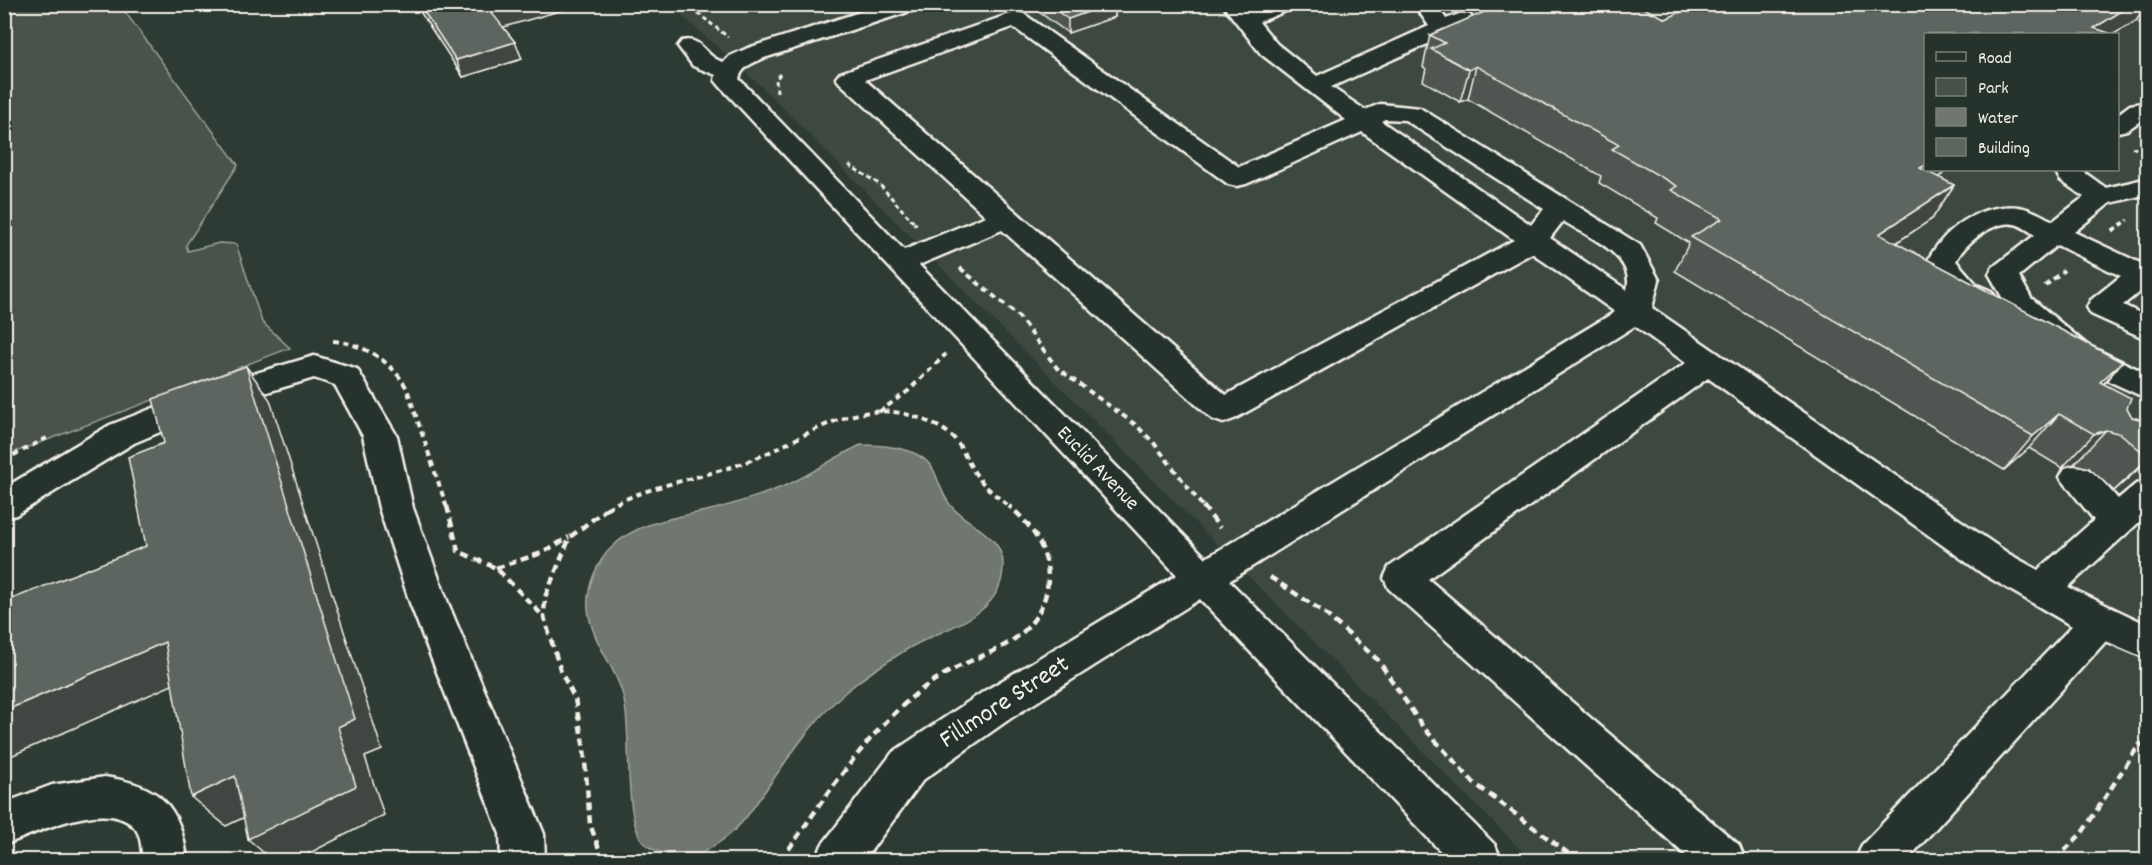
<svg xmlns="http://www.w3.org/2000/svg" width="2152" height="865" font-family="Dekko,sans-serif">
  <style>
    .built { fill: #3c4841; fill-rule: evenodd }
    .green { fill: #48524c; stroke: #9ea29a; stroke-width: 1.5 }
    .water { fill: #6f7770; stroke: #a4a8a0; stroke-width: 1.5 }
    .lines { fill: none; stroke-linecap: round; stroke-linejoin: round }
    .minor-casing { stroke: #f4f1e8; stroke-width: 5 }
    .path-far2 { stroke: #f4f1e8; stroke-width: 3; stroke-dasharray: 4.5 3; stroke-linecap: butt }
    .path-far1 { stroke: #f4f1e8; stroke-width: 4; stroke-dasharray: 6 4.5; stroke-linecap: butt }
    .path { stroke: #f4f1e8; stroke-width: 4.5; stroke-dasharray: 8 5; stroke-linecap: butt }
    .minor { fill: #26332d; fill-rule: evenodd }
    .wall { fill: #4f5751; stroke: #f4f1e8; stroke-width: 1.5 }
    .shaded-wall { fill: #404742; stroke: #f4f1e8; stroke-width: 1.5 }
    .building { fill: #5c655e; stroke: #f4f1e8; stroke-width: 1.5 }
    .labels { text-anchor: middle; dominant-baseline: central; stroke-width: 4.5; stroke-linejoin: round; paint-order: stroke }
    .street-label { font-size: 21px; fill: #f4f1e8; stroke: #26332d }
    .near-street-label { font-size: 26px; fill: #f4f1e8; stroke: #26332d }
  </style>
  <rect width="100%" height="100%" fill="#2e3b34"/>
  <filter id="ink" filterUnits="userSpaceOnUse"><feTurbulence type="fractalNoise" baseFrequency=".0167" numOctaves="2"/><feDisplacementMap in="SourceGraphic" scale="12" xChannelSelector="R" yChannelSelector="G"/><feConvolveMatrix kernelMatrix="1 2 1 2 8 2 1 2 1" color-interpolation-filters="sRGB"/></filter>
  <g filter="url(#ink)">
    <path class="built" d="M670,5H2147V860H1531L759,84ZM1926,34H2118V170H1926Z"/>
    <path class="green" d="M5,5H120L238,165L186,245L188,251L219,243L236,244L262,322L290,348L5,456Z"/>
    <path class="water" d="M861,445C885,445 924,447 935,473C940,485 943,497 952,507C970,527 1005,536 1003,568C1001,619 942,627 906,650C886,662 866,675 848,690C808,723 779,773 748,815C735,832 703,860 680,857C669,855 651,851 644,843C621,816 634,730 622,692C613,663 591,640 588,609C586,587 597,561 613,546C640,520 681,517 715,509C737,503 760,496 782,487C809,476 834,457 861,445Z"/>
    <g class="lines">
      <g class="minor-casing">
        <g id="minor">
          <path d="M752,4H779L776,9H755Z"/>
          <path d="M885,4H920L917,9L764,58C753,63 742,66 739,79L904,250L986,216L840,83L836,78L840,73L1016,12L1024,14L1239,167L1346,120L1261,54L1222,4H1245L1249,10L1263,4H1294L1291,9L1259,22L1277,44L1317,76L1429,26L1414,4H1436L1446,19L1462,13L1470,15L1473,20L1470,25L1331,87L1365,110L1380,104L1420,108L1640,245L1659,280L1652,308L2009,554L2038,570L2094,520L2060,477L2065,468C2090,460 2102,482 2118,499L2136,484L2148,480V514L2068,587L2148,625V659L2106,641L1907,860H1856L1862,845L2072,626L1983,574L1708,378L1428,579L1739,845L1745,860H1691L1389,589L1384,578L1389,567L1686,363L1635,326L1229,581L1495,845L1501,860H1449L1200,599L1011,718L923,780L864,860H816L822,845L893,752L983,692L1177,575L719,85L715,80L716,75L693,66L678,46L682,41C703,36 704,58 724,62L730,56L748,48ZM1013,27L1228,184L1237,186L1246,184L1362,132L1514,240L1226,395L865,80ZM1385,119L1405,120L1544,209L1531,225L1381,121ZM1563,221C1587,236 1636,255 1627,290L1550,238ZM1002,230L1212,419L1223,423L1234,419L1532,253L1615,312L1206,558L919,265Z"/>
          <path d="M2148,102V116L2127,130L2118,132V114L2130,105Z"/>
          <path d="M2055,170H2081L2106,188L2148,178V194L2110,203L2074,232L2140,263L2148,261V285L2123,305L2148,317V340L2091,314L2087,307L2091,300L2121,276L2057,245L2019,276L2031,298L2087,345L2148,374V399L2065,361L2010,311L1989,274L1993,267L2035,235C2029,231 2021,225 2014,224C1993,220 1964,244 1956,261L1977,285L1991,291L1996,298L1991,305C1962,313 1941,284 1927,262C1943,230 1979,203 2018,207C2030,208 2042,216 2053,221L2084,197L2060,180Z"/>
          <path d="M314,356L357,369L397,436L413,508L448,603L544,834L545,860H501L500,834L410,603L379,508L363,436L335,385L314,378L224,405L134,443L16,515L4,518V488L110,425L202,389Z"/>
          <path d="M105,777C159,785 181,805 187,860H143C141,849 142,834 133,826C104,798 34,834 4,845V803L52,785Z"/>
        </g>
      </g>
      <g class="path-far2">
        <path d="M686,4L728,37"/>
        <path d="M936,13L968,4"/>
        <path d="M777,92L776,79L780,74"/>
        <path d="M2132,147L2148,154"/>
        <path d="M849,165L879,184L916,225"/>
        <path d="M2121,225L2128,220"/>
      </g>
      <g class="path-far1">
        <path d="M914,223L916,225"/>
        <path d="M2112,231L2124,223"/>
        <path d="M960,268L1019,317L1057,368L1136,425L1153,442L1204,508"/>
        <path d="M2045,286L2064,270"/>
        <path d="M333,341C363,343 393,362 407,389L447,508"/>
        <path d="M879,412L908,391L946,354"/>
        <path d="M4,460L47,438"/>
        <path d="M607,508C651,484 700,479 746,462C811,438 861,387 935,425C961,437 961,452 975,473C984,487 998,497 1011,508"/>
      </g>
      <g class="path">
        <path d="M447,506L458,551L496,568L544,617"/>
        <path d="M1203,506L1220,528"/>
        <path d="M496,568L542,553L569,537"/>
        <path d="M1270,577L1322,611L1378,660L1423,727L1474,783L1577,860"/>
        <path d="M603,860L590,824L584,749L575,699L561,672L544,617L545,597L570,537L610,506"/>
        <path d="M781,860C817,810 851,755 896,712C913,695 932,680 954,669C978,656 1007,649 1026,629C1064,589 1049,538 1009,506"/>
        <path d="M2055,860L2082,833L2139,745L2148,743"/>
      </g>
      <use href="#minor" class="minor"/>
    </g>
    <g class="wall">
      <path d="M415,4H583L503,27L515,42L522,59L463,77Z"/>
      <path d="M1039,4H1115V17L1068,33L1039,12Z"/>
      <path d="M1440,4H1635L1666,19L1698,4H2148V26L2136,21L1926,34L1942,175L1938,177L1954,185L1932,219L1896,243L2122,362L2104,384L2127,408L2132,417L2146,421L2148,460L2114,491L2089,468L2074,464L2062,468L2029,448L2004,470L1675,271L1689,243L1656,223L1658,218L1599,183L1601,176L1468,99L1460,102L1423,81L1426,69L1423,67L1430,35L1473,17L1471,13H1456Z"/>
    </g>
    <g class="shaded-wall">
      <path d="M517,4H583L497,29L491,12Z"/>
      <path d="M1110,4H1115V17L1068,33V19Z"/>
      <path d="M2133,4H2147L2136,21L2114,34H2090L2094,28Z"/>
      <path d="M515,42L522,59L463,77L456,60Z"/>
      <path d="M1476,66L1468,99L1460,102L1469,70Z"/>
      <path d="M1926,165V170H1945L1942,175L1899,202L1920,168Z"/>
      <path d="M1954,185L1932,219L1858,268L1879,234Z"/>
      <path d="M2122,362L2092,397L2100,382Z"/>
      <path d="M246,366L270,400L382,750L365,757L384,815L294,861H273L248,839L338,727Z"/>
      <path d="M2059,414L2029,448L2004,470L2033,436Z"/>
      <path d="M2106,430L2074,464L2062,468L2094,434Z"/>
      <path d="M2148,458V460L2114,491Z"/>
      <path d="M165,642L197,674L4,759V711Z"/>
      <path d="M235,776L268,806L226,826L191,797Z"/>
    </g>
    <g class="building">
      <path d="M419,4H517L491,12L515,42L456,60Z"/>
      <path d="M1047,4H1110L1068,19Z"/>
      <path d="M1503,4H1635L1666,19L1698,4H2133L2094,28L2112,34H1926V165L1920,168L1954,185L1879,234L2122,362L2100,382L2131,398L2127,408L2132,417L2146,421H2148V457L2121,434L2106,430L2094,434L2059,414L2033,436L1691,237L1722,219L1671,190L1677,186L1612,149L1619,145L1476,66L1469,70L1431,49L1445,43L1430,35Z"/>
      <path d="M246,366L355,719L338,727L356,786L248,839L235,776L191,797L165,642L4,711V602L146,546L128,457L164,443L153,399Z"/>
    </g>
  </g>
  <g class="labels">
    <g class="street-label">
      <text transform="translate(1097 469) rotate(46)">Euclid Avenue</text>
    </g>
    <g class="near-street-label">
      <text transform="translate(1005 703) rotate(-33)">Fillmore Street</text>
    </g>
  </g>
  <rect width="2152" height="865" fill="none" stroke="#26332d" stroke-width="24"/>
  <rect x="12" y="12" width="2128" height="841" fill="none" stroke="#f4f1e8" stroke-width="2" filter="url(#ink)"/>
  <rect x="1924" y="33" width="195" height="138" fill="#26332d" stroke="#787f78" stroke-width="1.5"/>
  <rect x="1936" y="52" width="30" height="9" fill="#26332d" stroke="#787f78" stroke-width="1.5"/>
  <text x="1978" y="63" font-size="18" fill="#f4f1e8">Road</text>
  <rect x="1936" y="78" width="30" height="18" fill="#48524c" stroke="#787f78" stroke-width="1.5"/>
  <text x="1978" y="93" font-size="18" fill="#f4f1e8">Park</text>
  <rect x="1936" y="108" width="30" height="18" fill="#6f7770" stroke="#787f78" stroke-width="1.5"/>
  <text x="1978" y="123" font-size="18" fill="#f4f1e8">Water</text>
  <rect x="1936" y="138" width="30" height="18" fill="#5c655e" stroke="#787f78" stroke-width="1.5"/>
  <text x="1978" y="153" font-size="18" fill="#f4f1e8">Building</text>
</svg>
